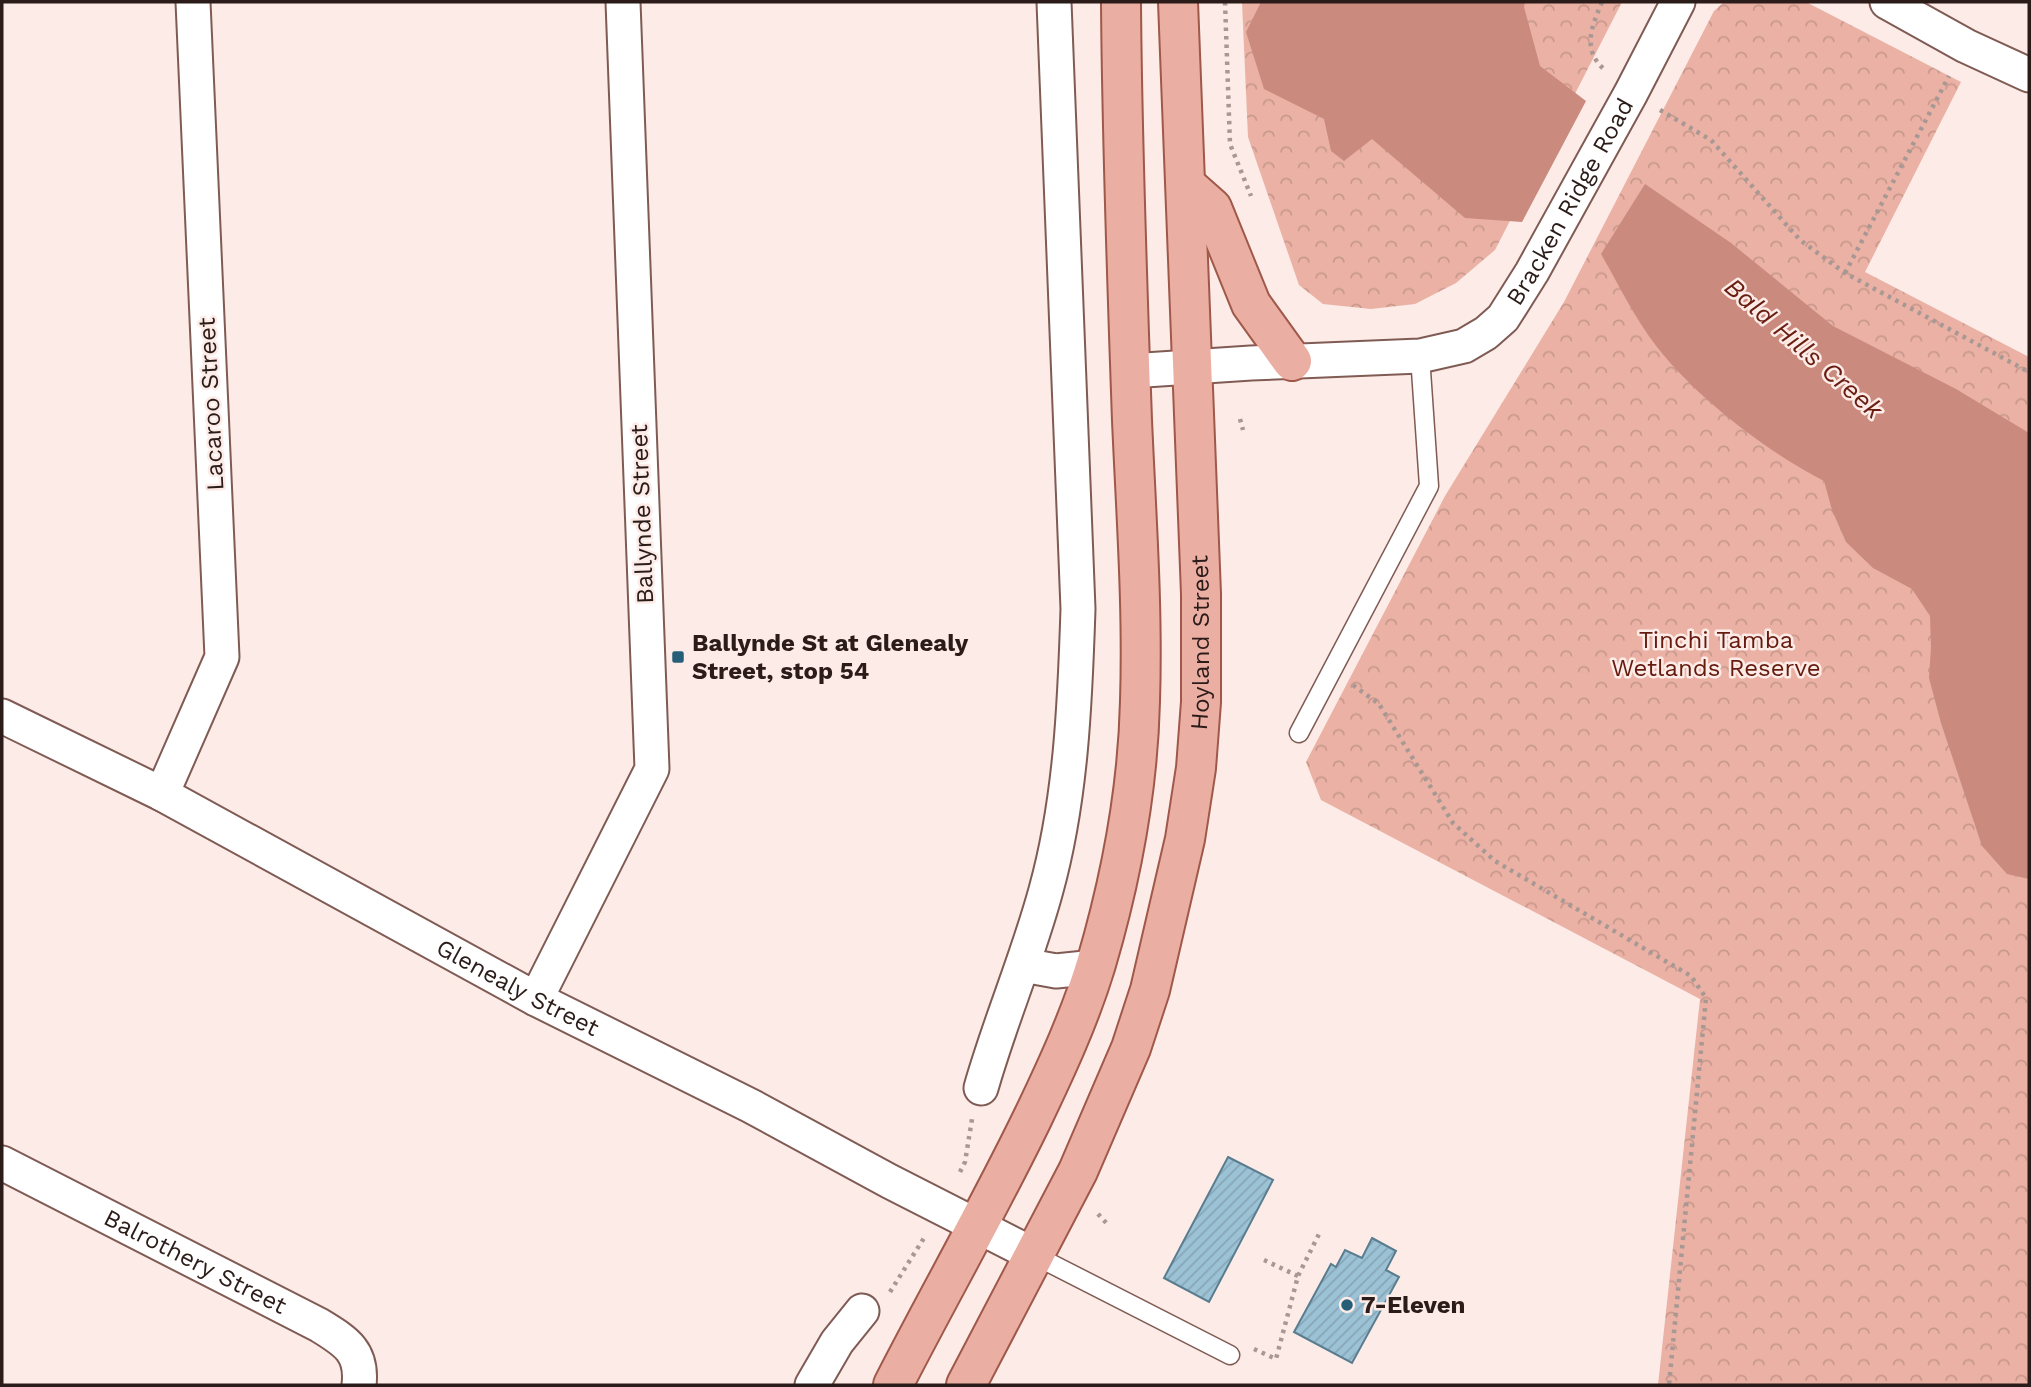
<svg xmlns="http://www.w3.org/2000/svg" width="2031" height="1387" font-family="'Work Sans',sans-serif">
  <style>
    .park { fill: url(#park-crowns) }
    .water { fill: #ca8b7e }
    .building { fill: url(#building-hatch); stroke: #597d8f; stroke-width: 2 }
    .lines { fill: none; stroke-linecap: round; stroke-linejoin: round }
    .lane-casing { stroke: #7f5b54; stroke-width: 21 }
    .street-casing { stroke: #7f5b54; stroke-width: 37 }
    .primary-casing { stroke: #9f584a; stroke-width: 42 }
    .path { stroke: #a89894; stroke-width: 4.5; stroke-dasharray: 3.5 5; stroke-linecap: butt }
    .lane { stroke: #fff; stroke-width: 18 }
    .street { stroke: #fff; stroke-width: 33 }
    .primary { stroke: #ebaea2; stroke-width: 38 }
    .poi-dot { fill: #265e78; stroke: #fcebe7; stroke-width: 2.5 }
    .labels { text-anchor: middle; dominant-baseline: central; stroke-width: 5; stroke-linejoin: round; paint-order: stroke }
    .street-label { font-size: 24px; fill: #2b1c19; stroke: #fcebe7 }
    .park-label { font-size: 24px; fill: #651a0d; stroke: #fcebe7 }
    .poi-label { font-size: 24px; font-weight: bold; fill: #2b1c19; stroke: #fcebe7; text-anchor: start }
    .water-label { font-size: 26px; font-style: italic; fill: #681d10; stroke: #fcebe7 }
  </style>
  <defs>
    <pattern id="park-crowns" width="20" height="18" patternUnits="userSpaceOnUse" patternTransform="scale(1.75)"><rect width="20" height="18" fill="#eab1a4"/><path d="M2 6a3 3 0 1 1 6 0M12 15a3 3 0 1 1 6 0" fill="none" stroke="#c9988d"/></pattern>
    <pattern id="building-hatch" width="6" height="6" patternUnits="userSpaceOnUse" patternTransform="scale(1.75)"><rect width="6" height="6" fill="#9cc2d5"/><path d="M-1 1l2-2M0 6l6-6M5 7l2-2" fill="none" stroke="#87a6b6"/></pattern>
  </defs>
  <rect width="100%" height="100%" fill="#fcebe7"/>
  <g class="park">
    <path d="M1242,2H1622L1495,250L1456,283L1415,304L1371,309L1323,304L1299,285L1248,137Z"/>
    <path d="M1724,2H1806L1961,82L1865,272L2029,357V1385H1658L1700,999L1321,800L1306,762L1445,496L1564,302L1714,11Z"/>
  </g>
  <g class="water">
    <path d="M1261,2H1525L1524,7L1540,66L1586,101L1522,222L1465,218L1372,139L1344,161L1331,151L1324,119L1264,89L1246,32Z"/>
    <path d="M1645,184L1731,243L1833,326L1956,389L2029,433V879L2007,874L1982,846L1941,723L1929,678L1931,647L1930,616L1912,589L1873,568L1846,542L1832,510L1824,481C1767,452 1696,397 1657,347C1635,319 1619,285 1601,254Z"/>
  </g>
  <g class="building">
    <path d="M1228,1157L1273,1180L1209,1302L1164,1278Z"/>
    <path d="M1372,1238L1396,1251L1386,1270L1399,1277L1352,1363L1294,1332L1331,1264L1336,1267L1345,1250L1362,1258Z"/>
  </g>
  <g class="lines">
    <g class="lane-casing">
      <g id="lane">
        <path d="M1299,733L1429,486L1420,356"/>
        <path d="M1034,1255L1230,1355"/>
      </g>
    </g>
    <g class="street-casing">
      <g id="street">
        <path d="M1887,2L1966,46L2029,75"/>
        <path id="s1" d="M1130,371L1251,363L1420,356L1464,346L1486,333L1503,318L1532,272L1631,93L1678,2"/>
        <path id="s2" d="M2,716L162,794L536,999L751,1106L889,1181L1034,1255"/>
        <path d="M162,794L222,657L193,2"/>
        <path d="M1023,965L1056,971L1095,967"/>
        <path d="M536,999L652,769L623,2"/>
        <path d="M981,1088C1000,1021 1028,957 1046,890C1071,800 1075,703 1078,609L1054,2"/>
        <path id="s3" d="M2,1163L319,1325C345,1341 363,1351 359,1385"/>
        <path d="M812,1385L837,1342L862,1311"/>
      </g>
    </g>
    <g class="primary-casing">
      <g id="primary">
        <path d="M1186,185L1212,208L1251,304L1292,361"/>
        <path d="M893,1385C939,1295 989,1208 1033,1117C1057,1067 1080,1017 1096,964C1121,879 1138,789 1140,701C1143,607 1136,513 1132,420C1127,281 1122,141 1121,2"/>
        <path id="s4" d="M966,1385L1078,1171L1131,1048L1150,990L1185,839L1196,768L1201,702V594L1178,2"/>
      </g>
    </g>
    <g class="path">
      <path d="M1225,2L1230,144L1251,196"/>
      <path d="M1602,2C1592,26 1581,50 1605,70"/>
      <path d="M1660,110L1711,140L1800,240L1845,273L2029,372"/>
      <path d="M1845,273L1949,76"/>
      <path d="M1240,419L1243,430"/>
      <path d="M1353,685L1379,704L1453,823L1495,861L1691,976L1706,998L1669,1385"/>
      <path d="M960,1172L965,1162L972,1119"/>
      <path d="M1098,1214L1109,1226"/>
      <path d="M1264,1260L1298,1276"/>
      <path d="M890,1292L924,1238"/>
      <path d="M1254,1349L1276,1359L1298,1276L1319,1234"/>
    </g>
    <use href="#lane" class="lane"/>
    <use href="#street" class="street"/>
    <use href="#primary" class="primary"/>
  </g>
  <g class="poi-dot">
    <rect x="671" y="650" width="14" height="14" rx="3.5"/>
    <circle cx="1347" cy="1305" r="7"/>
  </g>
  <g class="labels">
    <g class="street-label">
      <text stroke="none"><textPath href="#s1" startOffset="518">Bracken Ridge Road</textPath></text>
      <text transform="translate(211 404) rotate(-93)">Lacaroo Street</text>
      <text transform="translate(642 514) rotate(-92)">Ballynde Street</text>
      <text stroke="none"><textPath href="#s4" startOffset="789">Hoyland Street</textPath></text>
      <text stroke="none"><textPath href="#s2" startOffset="583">Glenealy Street</textPath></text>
      <text stroke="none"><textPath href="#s3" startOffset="217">Balrothery Street</textPath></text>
    </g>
    <g class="park-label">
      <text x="1716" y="640">Tinchi Tamba<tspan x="1716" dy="28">Wetlands Reserve</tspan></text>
    </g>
    <g class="poi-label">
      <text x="692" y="643">Ballynde St at Glenealy<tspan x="692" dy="28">Street, stop 54</tspan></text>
      <text x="1361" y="1305">7-Eleven</text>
    </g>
    <g class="water-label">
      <text transform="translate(1804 348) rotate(41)">Bald Hills Creek</text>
    </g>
  </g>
  <rect width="2031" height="1387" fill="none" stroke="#2b1c19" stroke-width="7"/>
</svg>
